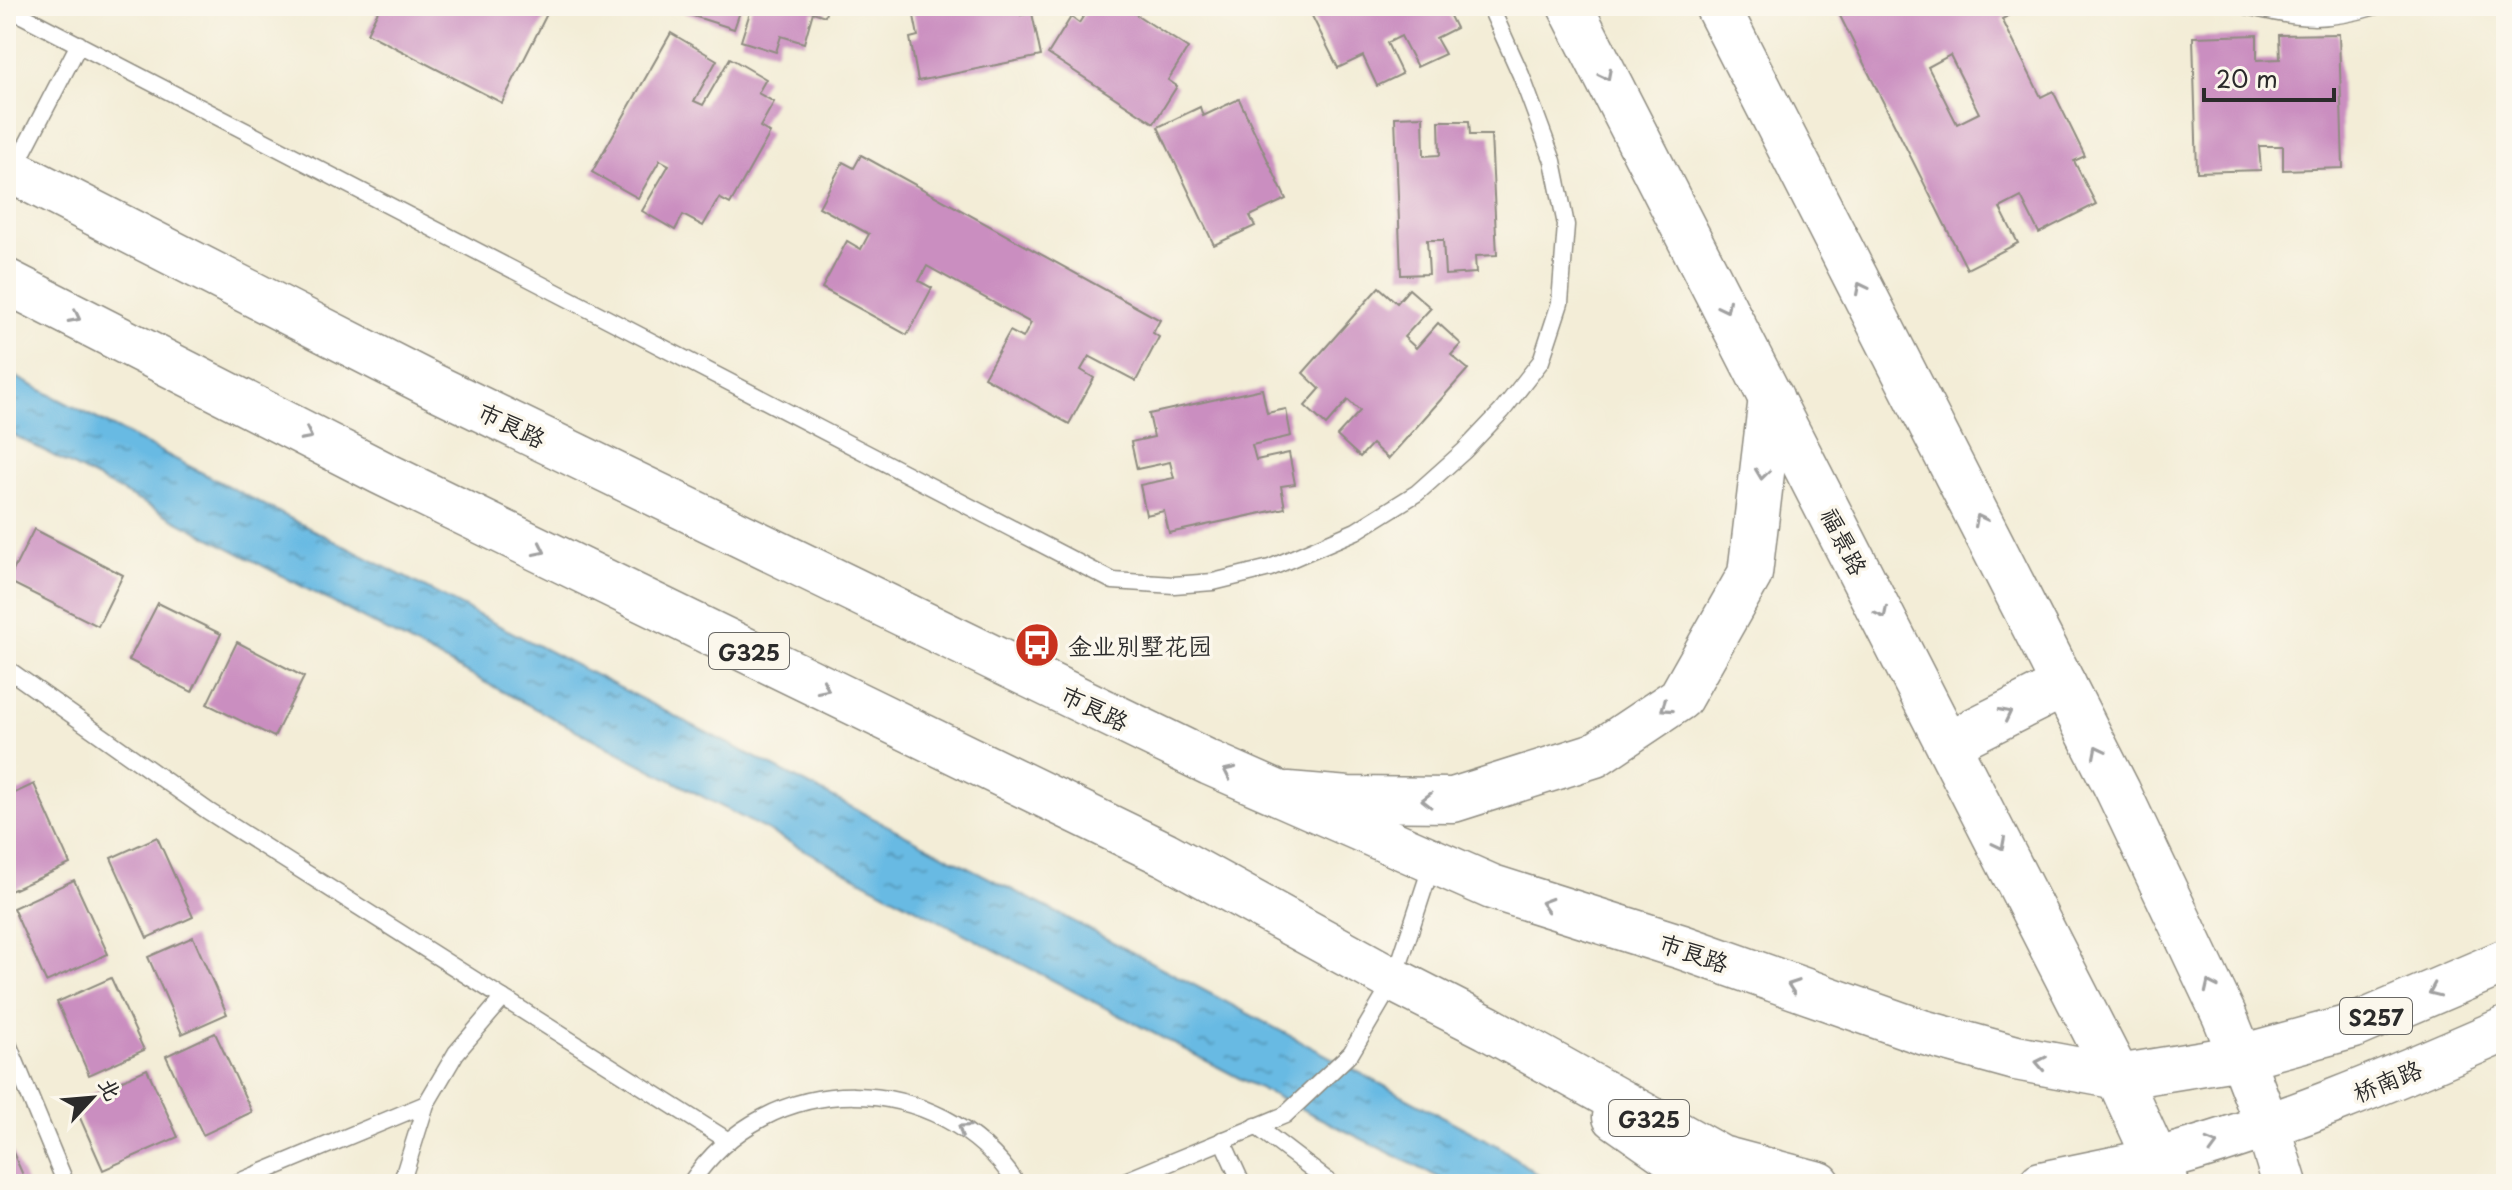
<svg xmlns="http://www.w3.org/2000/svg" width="2512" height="1190" font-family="'Playpen Sans','LXGW WenKai TC',sans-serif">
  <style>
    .water { fill: url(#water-ripples); stroke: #497287; stroke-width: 2 }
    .building { fill: #ca8ec0; fill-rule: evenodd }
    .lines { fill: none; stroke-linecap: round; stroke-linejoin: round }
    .service-casing { stroke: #8f8c81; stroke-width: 19 }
    .secondary-casing { stroke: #8f8c81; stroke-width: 47 }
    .primary-casing { stroke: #8f8c81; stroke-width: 47 }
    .trunk-casing { stroke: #8f8c81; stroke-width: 47 }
    .service { stroke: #fff; stroke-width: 16 }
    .secondary { stroke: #fff; stroke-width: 44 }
    .primary { stroke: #fff; stroke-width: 44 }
    .trunk { stroke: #fff; stroke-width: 44 }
    .oneway { stroke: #a0a0a0 }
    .labels { text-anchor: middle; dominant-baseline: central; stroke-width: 7; stroke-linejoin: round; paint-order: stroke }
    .shield { fill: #fbf7ec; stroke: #696865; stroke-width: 2 }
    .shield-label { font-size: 22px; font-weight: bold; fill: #2b2b2b }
    .street-label { font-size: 24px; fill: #2b2b2b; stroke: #fbf7ec }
    .poi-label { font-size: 24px; fill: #2b2b2b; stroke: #fbf7ec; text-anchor: start }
  </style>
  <defs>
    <pattern id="water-ripples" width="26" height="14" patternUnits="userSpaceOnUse" patternTransform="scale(2)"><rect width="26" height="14" fill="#67bae3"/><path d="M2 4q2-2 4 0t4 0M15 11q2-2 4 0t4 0" fill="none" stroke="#5597b8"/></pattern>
  </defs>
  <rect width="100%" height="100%" fill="#fbf7ec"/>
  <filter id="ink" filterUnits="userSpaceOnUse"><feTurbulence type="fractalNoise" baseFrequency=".0125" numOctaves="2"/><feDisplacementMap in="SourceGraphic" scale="16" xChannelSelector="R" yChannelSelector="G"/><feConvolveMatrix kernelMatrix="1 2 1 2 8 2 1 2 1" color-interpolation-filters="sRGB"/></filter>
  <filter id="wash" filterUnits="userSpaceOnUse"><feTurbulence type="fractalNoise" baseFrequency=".006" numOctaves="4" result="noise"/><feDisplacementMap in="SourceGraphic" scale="32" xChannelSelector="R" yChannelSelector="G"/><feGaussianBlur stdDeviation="1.8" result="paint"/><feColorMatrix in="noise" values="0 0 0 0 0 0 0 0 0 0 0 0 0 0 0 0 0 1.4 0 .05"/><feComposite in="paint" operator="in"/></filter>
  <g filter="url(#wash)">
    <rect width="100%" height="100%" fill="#f3edd7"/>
    <path class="water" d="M6,372L1073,921L1500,1147L1550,1184H1452L1239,1078L6,431Z"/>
    <g id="blocks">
      <g class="building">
        <path d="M369,6H551L502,103L367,33L378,11Z"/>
        <path d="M686,6H742L734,29L684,13Z"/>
        <path d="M752,6H828L825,16L813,12L804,43L781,36L776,52L741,41Z"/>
        <path d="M912,6H1019L1021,15L1032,13L1041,56L918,81L910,38L918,36Z"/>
        <path d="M1090,6H1123L1188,48L1168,80L1177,86L1154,123L1048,54L1071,17L1079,23Z"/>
        <path d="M1307,6H1445L1456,28L1436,38L1445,54L1417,67L1401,36L1387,43L1402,74L1377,86L1363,56L1338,68Z"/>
        <path d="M1835,6H2010L2014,13L2002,19L2041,97L2053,91L2085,156L2074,161L2096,204L2039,233L2021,197L2000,208L2018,243L1967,269ZM1950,55L1979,113L1957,124L1928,67Z"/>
        <path d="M671,33L717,60L694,101L703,105L730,58L766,79L758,93L774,102L760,127L770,133L730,204L719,198L703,226L683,215L675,230L642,211L669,165L660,160L638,198L592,172Z"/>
        <path d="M2339,34L2343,168L2283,170V146H2259L2261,170L2197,172L2193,37L2257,35V60L2280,59L2279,35Z"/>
        <path d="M1239,99L1286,199L1250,216L1255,226L1214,245L1158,127L1200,107L1203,116Z"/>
        <path d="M1423,116L1424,156L1440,155L1439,121H1469L1470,135H1491L1497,255L1475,256L1476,273L1445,275L1443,240H1427L1429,274L1401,275L1395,117Z"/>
        <path d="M861,155L1160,320L1153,333L1159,337L1136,381L1089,356L1081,370L1094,378L1069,424L984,377L1010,331L1023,338L1031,323L927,266L919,281L932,288L907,335L822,288L847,241L861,249L869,234L819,207L843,162L854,168Z"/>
        <path d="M1379,287L1397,303L1409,289L1431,308L1404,337L1416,348L1438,323L1461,344L1451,355L1468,369L1388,459L1372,444L1360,457L1337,436L1360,411L1348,400L1326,425L1305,406L1320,389L1303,373Z"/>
        <path d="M1262,389L1267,413L1286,409L1291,436L1252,445L1256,460L1289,453L1295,484L1281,486L1285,508L1169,533L1164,511L1146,515L1140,485L1174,478L1170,462L1137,469L1131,442L1154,437L1149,414Z"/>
        <path d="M34,529L123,575L98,626L8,581Z"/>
        <path d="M158,603L221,634L192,692L129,660Z"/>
        <path d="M237,642L304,677L274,737L207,704Z"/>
        <path d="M34,784L70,864L6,893V797Z"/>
        <path d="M157,837L193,917L147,938L111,858Z"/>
        <path d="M74,880L108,954L46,982L13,908Z"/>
        <path d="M193,937L227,1014L182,1034L148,957Z"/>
        <path d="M111,978L144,1050L89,1075L57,1002Z"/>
        <path d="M215,1033L252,1112L203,1135L166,1056Z"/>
        <path d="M147,1069L178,1137L103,1170L73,1102Z"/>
        <path d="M6,1137L27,1184H6Z"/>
      </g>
    </g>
  </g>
  <g filter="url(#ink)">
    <use href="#blocks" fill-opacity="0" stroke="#8f8c81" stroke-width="2"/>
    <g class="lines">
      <g class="service-casing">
        <g id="service">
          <path d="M2247,6C2299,19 2324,22 2376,6"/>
          <path d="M6,7L1113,581L1174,585L1213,582L1270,568L1356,531L1417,493L1464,451L1502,411L1541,361L1560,303L1566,225L1553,161L1521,75L1490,6"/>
          <path d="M13,171L79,44"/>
          <path d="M6,668L208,811L727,1140"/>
          <path d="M6,1039L66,1184"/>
          <path d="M1256,1126L1332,1184"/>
          <path d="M1222,1140L1242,1184"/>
          <path d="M234,1184L426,1104"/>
          <path d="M401,1184L426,1104L456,1053L503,998"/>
          <path d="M690,1184C768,1066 939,1067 1017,1184"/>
          <path d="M1118,1184L1285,1115L1351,1053L1394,980L1432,864"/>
        </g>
      </g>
      <g class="secondary-casing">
        <g id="secondary">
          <path d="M1570,6L2118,1077"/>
          <path d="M1717,6L2118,791L2224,1015L2241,1057"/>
          <path d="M1949,743L2064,685"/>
        </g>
      </g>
      <g class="primary-casing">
        <g id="primary">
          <path d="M1288,794L1348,799L1453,800L1595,755L1680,698L1750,574L1771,397"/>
          <path d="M2241,1057L2354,1026L2506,961"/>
          <path d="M1615,1117L1675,1159L1705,1184"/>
          <path d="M2157,1160C2277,1128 2392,1079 2506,1029"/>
        </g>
      </g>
      <g class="trunk-casing">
        <g id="trunk">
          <path d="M6,168L427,383L1210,763L1492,887L1682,947L1922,1032L2016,1058L2118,1077L2241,1057L2267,1125L2285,1184"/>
          <path d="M6,281L382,473L1165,854L1394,980L1488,1028L1721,1158L1819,1184"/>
          <path d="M2118,1077L2167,1184"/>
          <path d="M2041,1184L2157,1160"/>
        </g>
      </g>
      <use href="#service" class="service"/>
      <use href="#secondary" class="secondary"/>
      <use href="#primary" class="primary"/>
      <use href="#trunk" class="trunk"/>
    </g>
    <defs><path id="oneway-chevron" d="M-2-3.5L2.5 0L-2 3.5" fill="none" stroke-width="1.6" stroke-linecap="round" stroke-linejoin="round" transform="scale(2)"/></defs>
    <g class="oneway">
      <use href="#oneway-chevron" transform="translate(1606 75) rotate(63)"/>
      <use href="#oneway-chevron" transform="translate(1861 288) rotate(-117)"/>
      <use href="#oneway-chevron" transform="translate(1725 307) rotate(63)"/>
      <use href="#oneway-chevron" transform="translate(75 317) rotate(27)"/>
      <use href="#oneway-chevron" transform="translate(307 435) rotate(27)"/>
      <use href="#oneway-chevron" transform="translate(1762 474) rotate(97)"/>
      <use href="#oneway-chevron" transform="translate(1980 520) rotate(-117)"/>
      <use href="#oneway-chevron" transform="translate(540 550) rotate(26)"/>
      <use href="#oneway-chevron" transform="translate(1882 613) rotate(63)"/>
      <use href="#oneway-chevron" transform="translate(824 688) rotate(26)"/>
      <use href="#oneway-chevron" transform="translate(1666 707) rotate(146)"/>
      <use href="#oneway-chevron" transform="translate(2006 714) rotate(-27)"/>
      <use href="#oneway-chevron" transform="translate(2098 751) rotate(-117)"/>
      <use href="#oneway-chevron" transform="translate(1229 772) rotate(-155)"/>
      <use href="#oneway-chevron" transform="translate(1427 800) rotate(-179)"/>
      <use href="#oneway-chevron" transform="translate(2000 844) rotate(63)"/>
      <use href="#oneway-chevron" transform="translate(1546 904) rotate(-163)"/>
      <use href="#oneway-chevron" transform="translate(1793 986) rotate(-161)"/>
      <use href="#oneway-chevron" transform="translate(2210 986) rotate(-115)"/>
      <use href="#oneway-chevron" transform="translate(2434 991) rotate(156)"/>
      <use href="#oneway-chevron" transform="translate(2041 1063) rotate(-169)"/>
      <use href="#oneway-chevron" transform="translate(963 1129) rotate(-145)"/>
      <use href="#oneway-chevron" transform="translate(2212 1145) rotate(-16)"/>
    </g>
  </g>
  <defs>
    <g id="bus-disc" transform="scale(2.3)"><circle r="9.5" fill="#c8321e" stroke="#fbf7ec"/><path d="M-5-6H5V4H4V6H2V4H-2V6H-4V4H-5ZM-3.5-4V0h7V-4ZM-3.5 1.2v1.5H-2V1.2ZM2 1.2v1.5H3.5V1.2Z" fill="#fff"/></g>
  </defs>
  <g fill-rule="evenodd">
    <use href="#bus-disc" x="1037" y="645"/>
  </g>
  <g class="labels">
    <g class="shield">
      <rect x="709" y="633" width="80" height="36" rx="6"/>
      <rect x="2340" y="998" width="72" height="36" rx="6"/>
      <rect x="1609" y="1100" width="80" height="36" rx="6"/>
    </g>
    <g class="shield-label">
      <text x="749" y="651">G325</text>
      <text x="2376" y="1016">S257</text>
      <text x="1649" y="1118">G325</text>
    </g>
    <g class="street-label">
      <text transform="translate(512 424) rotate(26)">市良路</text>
      <text transform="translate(1845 541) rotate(63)">福景路</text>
      <text transform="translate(1095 707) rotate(26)">市良路</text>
      <text transform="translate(1694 952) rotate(19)">市良路</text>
      <text transform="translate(2387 1080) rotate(-22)">桥南路</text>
    </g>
    <g class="poi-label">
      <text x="1068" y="645">金业别墅花园</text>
    </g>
  </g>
  <rect width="2512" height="1190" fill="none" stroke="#fbf7ec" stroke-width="32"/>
  <g transform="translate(92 1098) rotate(64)" stroke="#fbf7ec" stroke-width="6" paint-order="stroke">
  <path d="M0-6L14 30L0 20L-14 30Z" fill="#2b2b2b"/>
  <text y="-12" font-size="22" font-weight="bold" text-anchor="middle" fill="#2b2b2b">北</text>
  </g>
  <path d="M2204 88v12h130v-12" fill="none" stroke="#2b2b2b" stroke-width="4"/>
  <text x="2216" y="88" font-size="24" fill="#2b2b2b" stroke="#fbf7ec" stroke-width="6" paint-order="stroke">20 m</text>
</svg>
